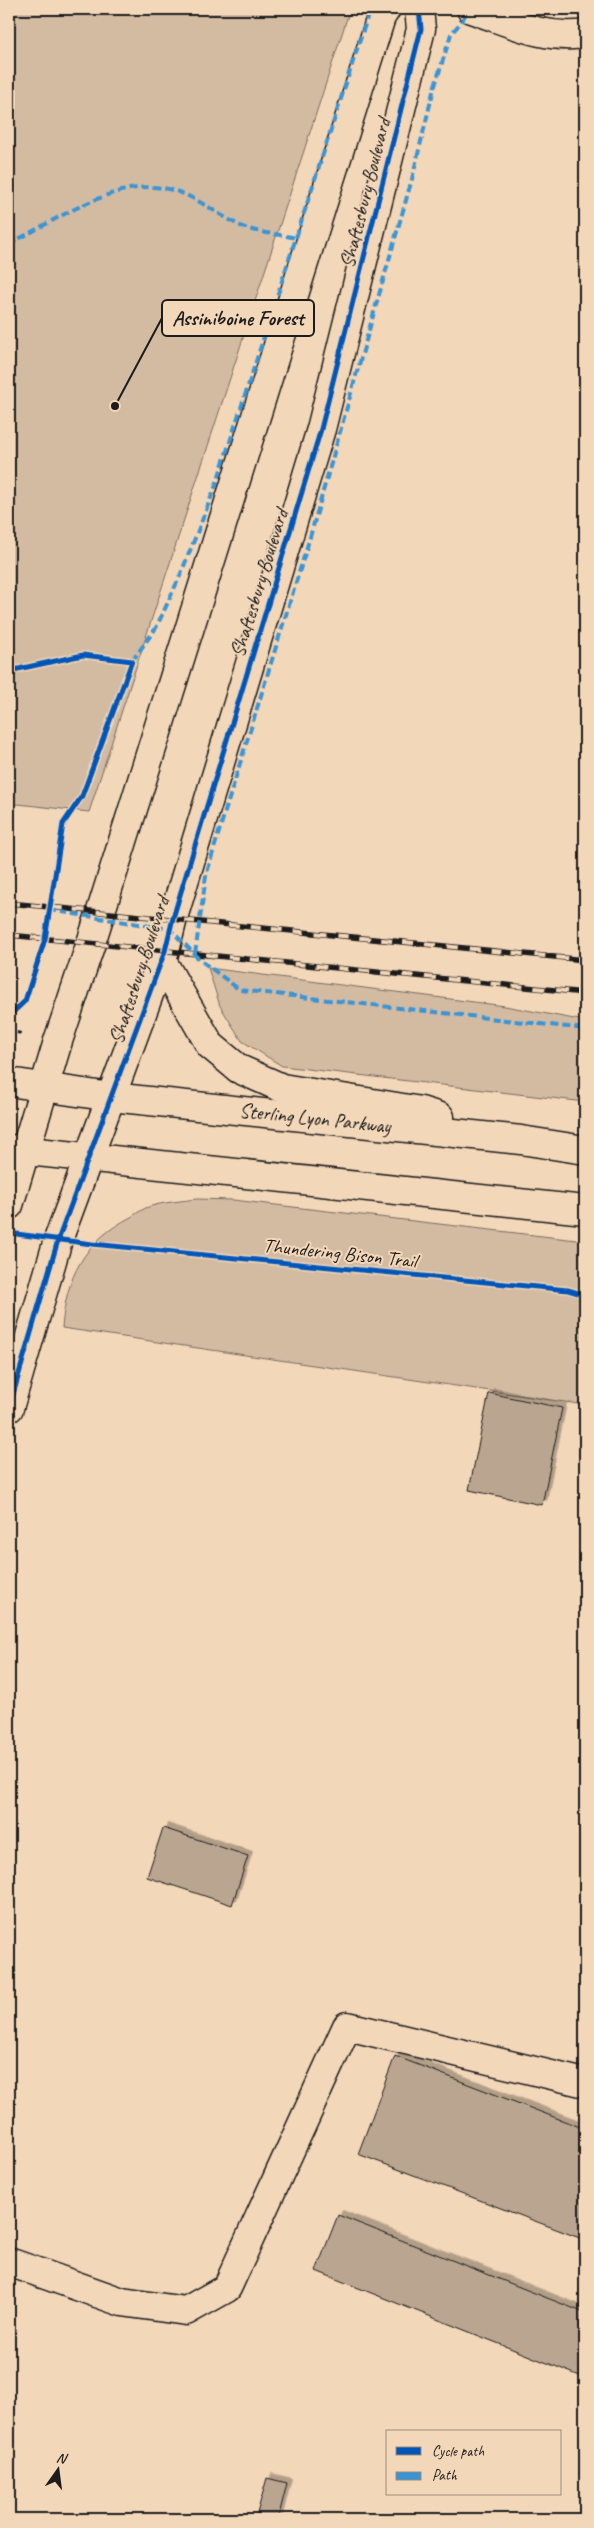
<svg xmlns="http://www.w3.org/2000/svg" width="594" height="2528" font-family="Caveat,sans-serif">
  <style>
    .green { fill: #d3bba2; stroke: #786c5f }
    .building { fill: #baa690; stroke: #1c1c1c; filter: url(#shadow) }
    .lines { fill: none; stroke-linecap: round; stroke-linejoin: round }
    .minor-casing { stroke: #1c1c1c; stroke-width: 31 }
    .major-casing { stroke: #1c1c1c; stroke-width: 31 }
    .path { stroke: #1c1c1c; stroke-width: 3; stroke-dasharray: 4 4; stroke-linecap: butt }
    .minor { stroke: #f3d7b9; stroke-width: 28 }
    .major { stroke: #f3d7b9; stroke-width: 28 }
    .rail-casing { stroke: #1c1c1c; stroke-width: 5.5 }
    .rail { stroke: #f3d7b9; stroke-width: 4; stroke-dasharray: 11; stroke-linecap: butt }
    .quiet { stroke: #3a94d4; stroke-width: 4; stroke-dasharray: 8 4; stroke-linecap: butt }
    .cycleway-casing { stroke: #f3d7b9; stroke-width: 8 }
    .cycleway { stroke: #0057b8; stroke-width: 5 }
    .labels { text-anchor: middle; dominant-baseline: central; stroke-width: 4; stroke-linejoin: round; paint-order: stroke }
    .street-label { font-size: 20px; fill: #1c1c1c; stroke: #f3d7b9 }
    .leader { fill: none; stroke: #1c1c1c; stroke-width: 2 }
    .callout-dot { fill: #1c1c1c; stroke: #f3d7b9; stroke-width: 2 }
    .callout { fill: #f3d7b9; stroke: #1c1c1c; stroke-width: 2 }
    .callout-label { font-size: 21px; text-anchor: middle; font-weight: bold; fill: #1c1c1c }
  </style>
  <defs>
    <filter id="shadow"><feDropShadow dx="4.5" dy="-4.5" stdDeviation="0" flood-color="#0004"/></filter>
  </defs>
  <rect width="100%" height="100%" fill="#f3d7b9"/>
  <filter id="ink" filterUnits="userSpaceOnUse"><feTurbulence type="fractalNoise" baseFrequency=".02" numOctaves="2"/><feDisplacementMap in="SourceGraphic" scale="10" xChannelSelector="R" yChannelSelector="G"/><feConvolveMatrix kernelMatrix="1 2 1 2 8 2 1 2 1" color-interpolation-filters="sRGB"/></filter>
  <g filter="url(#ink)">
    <g class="green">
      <path d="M9,9H350L89,812L9,803Z"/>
      <path d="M208,968L505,1006L585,1021V1102L282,1066L242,1041L220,1006Z"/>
      <path d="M197,1199L233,1200L585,1241V1405L62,1328C66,1277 84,1241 131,1217C137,1213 144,1208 151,1206C165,1202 182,1201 197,1199Z"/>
    </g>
    <g class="building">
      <path d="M489,1393L562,1408L542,1505L469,1490Z"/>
      <path d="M163,1828L248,1856L232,1905L147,1877Z"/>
      <path d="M395,2056L585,2129V2240L358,2154Z"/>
      <path d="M338,2215L585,2313V2378L316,2271Z"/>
      <path d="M267,2478L287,2483L278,2519L256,2517Z"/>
    </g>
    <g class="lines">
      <g class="minor-casing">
        <g id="minor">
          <path d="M471,9C510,22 543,40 585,34"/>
          <path d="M9,1205L58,1041L91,943L381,17L386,9"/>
          <path d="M9,1408L58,1240L165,951L173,918L321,429L421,29L419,9"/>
          <path d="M9,2262L122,2302L186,2311L227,2288L347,2026L585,2083"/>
        </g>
      </g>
      <g class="major-casing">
        <g id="major">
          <path d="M162,961L210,1045L239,1069L282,1088L421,1111L440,1117"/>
          <path d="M9,1082L111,1097L521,1140L585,1150"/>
          <path d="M9,1149L585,1210"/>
        </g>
      </g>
      <path class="path" d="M9,1031L24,1034"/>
      <use href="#minor" class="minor"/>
      <use href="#major" class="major"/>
      <g class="rail-casing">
        <g id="rail">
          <path d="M9,903L585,960"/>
          <path d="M9,935L585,993"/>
        </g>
      </g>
      <use href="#rail" class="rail"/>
      <g class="quiet">
        <path d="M9,244C55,221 119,175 172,190C198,197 219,216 243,227C258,233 279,234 296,238"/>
        <path d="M132,661L156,628L180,576L216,485L370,9"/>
        <path d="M49,910L170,929L200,960L240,990L585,1029"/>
        <path d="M195,954L206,876L224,815L310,537L412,179L433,92L451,34L462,21L468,9"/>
      </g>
      <g class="cycleway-casing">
        <g id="cycleway">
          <path d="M9,671L83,655L132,661L82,796L63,824L45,939L25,1001L9,1016"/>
          <path d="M9,1233L92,1244L568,1290L585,1295"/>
          <path d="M9,1408L58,1240L165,951L173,918L321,429L421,29L419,9"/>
        </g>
      </g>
      <use href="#cycleway" class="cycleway"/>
    </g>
  </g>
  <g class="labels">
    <g class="street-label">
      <text transform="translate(365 193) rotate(-76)">Shaftesbury Boulevard</text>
      <text transform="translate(259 583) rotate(-73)">Shaftesbury Boulevard</text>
      <text transform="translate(139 970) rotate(-72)">Shaftesbury Boulevard</text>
      <text transform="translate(315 1118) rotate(6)">Sterling Lyon Parkway</text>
      <text transform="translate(340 1253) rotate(6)">Thundering Bison Trail</text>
    </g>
  </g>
  <path class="leader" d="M115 406L162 318"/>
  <circle class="callout-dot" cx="115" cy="406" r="5"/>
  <rect class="callout" x="162" y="300" width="152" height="36" rx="5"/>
  <g class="callout-label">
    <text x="238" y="325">Assiniboine Forest</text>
  </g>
  <rect width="594" height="2528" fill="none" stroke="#f3d7b9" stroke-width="30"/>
  <rect x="15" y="15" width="564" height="2498" fill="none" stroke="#1c1c1c" stroke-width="2" filter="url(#ink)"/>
  <rect x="386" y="2430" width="175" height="65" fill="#f3d7b9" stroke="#9d8c7a"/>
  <rect x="396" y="2447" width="25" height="8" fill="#0057b8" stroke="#9d8c7a"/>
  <text x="432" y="2456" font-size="15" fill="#1c1c1c">Cycle path</text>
  <rect x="396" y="2472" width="25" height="8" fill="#3a94d4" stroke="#9d8c7a"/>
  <text x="432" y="2480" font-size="15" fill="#1c1c1c">Path</text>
  <g transform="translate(58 2470) rotate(14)" stroke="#f3d7b9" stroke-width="4" paint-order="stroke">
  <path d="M0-4L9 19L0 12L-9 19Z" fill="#1c1c1c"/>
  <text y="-8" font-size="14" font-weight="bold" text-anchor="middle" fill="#1c1c1c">N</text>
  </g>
</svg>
